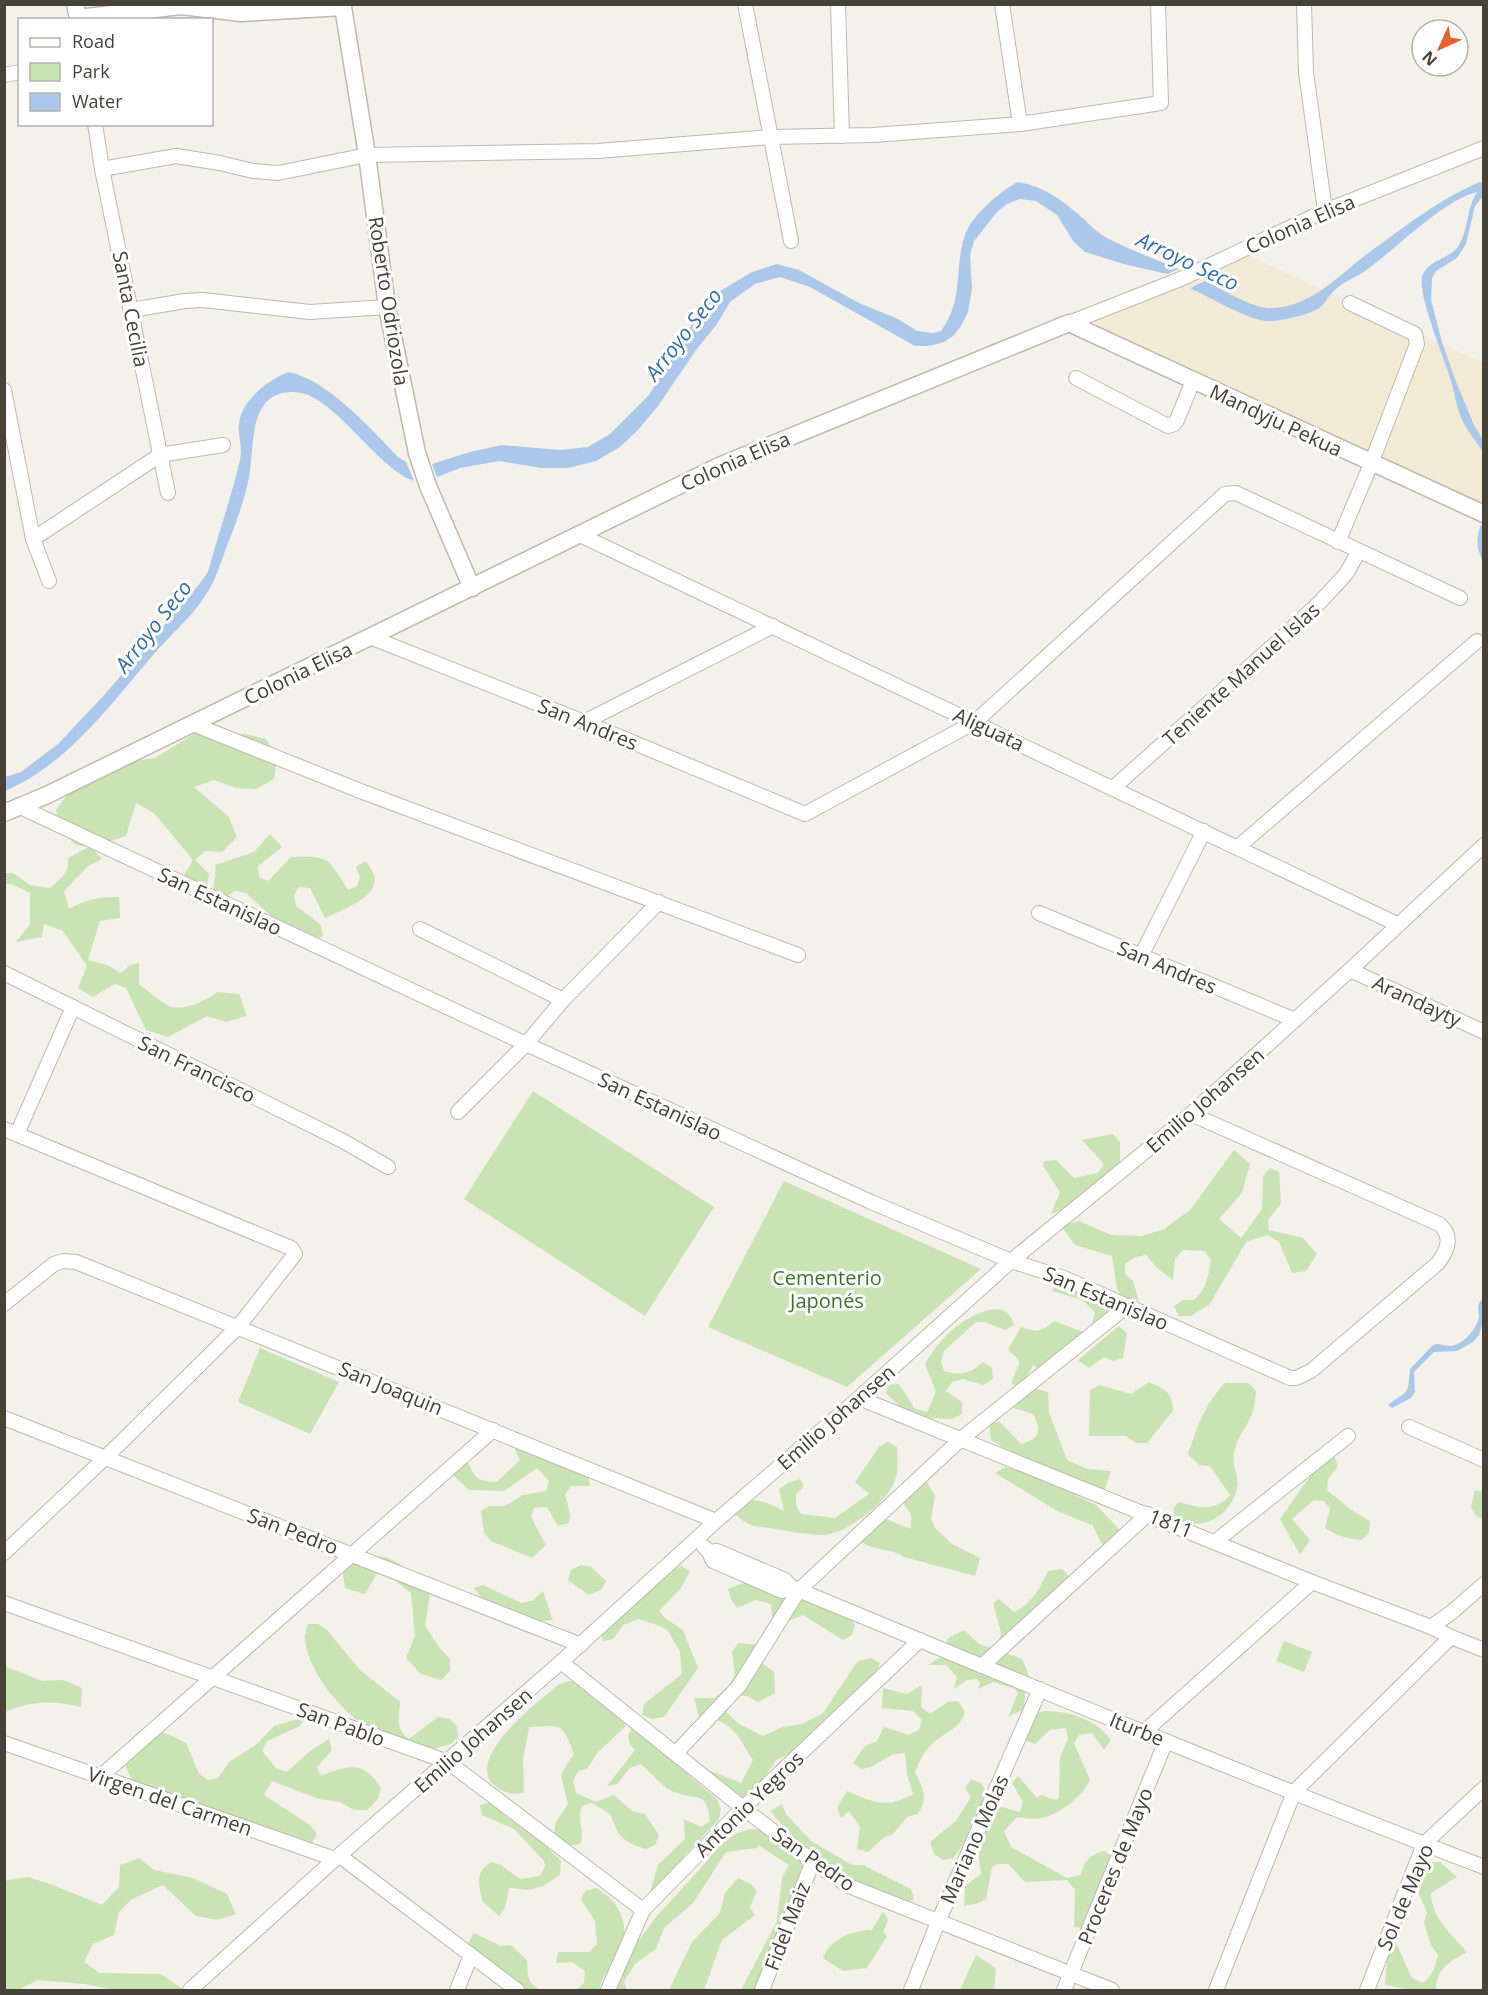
<svg xmlns="http://www.w3.org/2000/svg" width="1488" height="1995" font-family="'Open Sans',sans-serif">
  <style>
    .commercial { fill: #f3ead6 }
    .green { fill: #c9e3b5 }
    .water { fill: #abc8ea }
    .lines { fill: none; stroke-linecap: round; stroke-linejoin: round }
    .minor-casing { stroke: #bebaac; stroke-width: 16 }
    .tertiary-casing { stroke: #bebaac; stroke-width: 19 }
    .minor { stroke: #fff; stroke-width: 14 }
    .tertiary { stroke: #fff; stroke-width: 16 }
    .labels { text-anchor: middle; dominant-baseline: central; stroke-width: 6; stroke-linejoin: round; paint-order: stroke }
    .street-label { font-size: 20px; fill: #464238; stroke: #fff }
    .park-label { font-size: 20px; fill: #417330; stroke: #fff }
    .water-label { font-size: 21px; font-style: italic; fill: #3a6ca8; stroke: #fff }
  </style>
  <rect width="100%" height="100%" fill="#f3f1e9"/>
  <path class="commercial" d="M1243,253L1483,363V509L1077,324Z"/>
  <g class="green">
    <path d="M194,734H245L266,739L277,758L274,779L256,789L236,788L214,780L194,787L229,817L237,837L222,852L205,851L195,860L209,874L206,893H193L184,875L193,860L154,813L136,803L126,836L91,847L102,859L87,867L64,891L69,909C88,899 97,897 119,897L120,918L100,921L88,960L107,965L121,973L130,965L139,963V984C147,990 163,1004 171,1007C185,1010 207,1001 217,992L239,994L247,1016L226,1022L207,1016L168,1037L146,1030L126,988L115,984L93,997L78,988L87,966L63,931L44,924L42,937L16,942L30,924V893L12,884H5V873H13L30,885L50,888C60,879 70,873 68,858L89,847L76,845L60,830L56,810L87,768L155,758Z"/>
    <path d="M270,834L282,847L258,866L259,877L268,881L291,857C331,856 327,857 348,890L357,886L360,877L356,867L365,861C395,892 348,907 325,918L310,888L299,887L294,895L296,906L321,925L323,936L318,939L287,931L246,893L235,891L226,897L214,896C212,884 217,877 215,865L254,852Z"/>
    <path d="M533,1091L714,1207L645,1316L464,1199Z"/>
    <path d="M1113,1134L1120,1142V1162L1062,1210L1051,1214L1060,1192L1043,1166L1044,1161L1056,1160L1074,1178L1098,1173L1104,1164L1082,1140Z"/>
    <path d="M1234,1150L1250,1164L1242,1193L1219,1219L1241,1238L1262,1209L1263,1176L1270,1168L1279,1172L1281,1203L1268,1220L1269,1230L1303,1238L1317,1254L1306,1271L1292,1273L1279,1242L1268,1235L1246,1242L1210,1304L1191,1316H1179L1174,1306L1183,1300H1194C1207,1289 1208,1276 1211,1260L1204,1251L1183,1250L1175,1259L1173,1280L1157,1268L1146,1255L1135,1257L1125,1264V1274L1133,1281L1139,1301L1127,1306L1117,1289L1112,1256L1075,1245L1061,1226L1079,1221L1111,1235L1142,1236L1164,1229L1190,1210Z"/>
    <path d="M784,1181L981,1269L847,1387L708,1327Z"/>
    <path d="M1056,1282L1093,1294L1109,1311C1106,1340 1071,1360 1050,1377L1033,1365L1021,1388L1011,1383L1019,1364L1018,1359L1008,1350L1021,1327C1037,1332 1041,1333 1054,1321L1083,1332L1092,1325L1095,1312L1082,1300L1052,1291Z"/>
    <path d="M993,1309C1006,1309 1010,1313 1014,1325L1005,1330L985,1322H976L944,1351L941,1361L944,1371C959,1376 971,1374 983,1362L992,1368L993,1379L983,1385L963,1379L952,1382L946,1391L962,1402V1414L952,1419L911,1418L886,1393L889,1385L899,1384L915,1409L927,1412L936,1392L925,1364C941,1337 962,1316 993,1309Z"/>
    <path d="M1119,1326L1127,1333L1123,1358L1113,1361L1104,1357L1089,1368L1078,1360Z"/>
    <path d="M260,1348L339,1382L310,1434L238,1402Z"/>
    <path d="M1149,1382C1166,1390 1172,1391 1173,1411L1147,1443H1136L1126,1436H1089L1090,1390L1099,1385L1131,1394Z"/>
    <path d="M1225,1383H1248L1256,1391C1255,1398 1255,1407 1252,1414C1247,1427 1237,1437 1234,1452C1231,1465 1240,1476 1237,1489C1230,1516 1202,1533 1176,1519L1173,1509L1179,1502C1199,1508 1215,1512 1230,1495L1210,1466L1199,1465L1188,1454C1197,1428 1205,1403 1225,1383Z"/>
    <path d="M1029,1387L1048,1392L1049,1413L1067,1460L1087,1469L1111,1471L1104,1491H1084L1056,1486L1096,1505L1119,1529L1118,1543L1110,1550L1102,1544L1092,1525L1059,1512L995,1473L1005,1467L1025,1472L1049,1482L1037,1468L991,1440L989,1422H1000L1021,1444C1040,1439 1042,1431 1033,1414L1008,1406Z"/>
    <path d="M519,1441L588,1475L590,1486H571L565,1494L570,1514L569,1523L558,1526L547,1507L534,1508L531,1517L546,1545L532,1558L491,1541L484,1533L481,1511L489,1506H505L523,1495L546,1491L549,1481L537,1468L504,1491L469,1490L454,1476L450,1464L466,1458C474,1476 475,1482 497,1482L520,1460L515,1450Z"/>
    <path d="M888,1442L897,1447C897,1458 899,1470 895,1480C888,1502 847,1534 823,1535C803,1535 775,1528 753,1526L743,1521L732,1511C748,1493 765,1501 784,1511L779,1489L788,1483L800,1479L804,1486L796,1494V1505L801,1514L835,1518L869,1494L855,1482L879,1447Z"/>
    <path d="M1334,1455L1338,1466L1328,1479L1327,1490L1351,1510L1370,1521L1369,1533L1362,1540C1348,1539 1338,1536 1325,1528L1330,1509L1324,1501L1314,1500L1292,1519L1310,1540L1300,1555L1280,1519L1311,1475Z"/>
    <path d="M924,1477L935,1496L931,1519L936,1529L952,1544L980,1558L975,1576L904,1557C889,1547 874,1552 861,1541L881,1517L911,1529V1514L904,1505L903,1495Z"/>
    <path d="M1475,1490L1483,1492V1519L1476,1516L1471,1507Z"/>
    <path d="M348,1555L386,1557L398,1563L425,1585L430,1594L425,1626L439,1647L450,1659V1671L441,1680L421,1674L406,1658L415,1636L411,1593L387,1574H377L365,1594L345,1588L342,1566Z"/>
    <path d="M581,1565L591,1567L606,1581L601,1590L589,1595L568,1580L571,1570Z"/>
    <path d="M681,1566L690,1571L681,1588L659,1611L666,1619L683,1630L698,1668L664,1717L652,1719L642,1715L644,1704L682,1674L680,1652L668,1631L660,1626L639,1619L623,1625L613,1639L603,1641L601,1630L662,1575Z"/>
    <path d="M1062,1569L1069,1576L1065,1586L998,1645L1001,1633L993,1603L999,1599L1014,1612C1032,1604 1040,1588 1048,1571Z"/>
    <path d="M747,1582L844,1607L855,1625L852,1635L843,1640L803,1615L782,1624L758,1660L774,1672L775,1693L758,1702L747,1696L738,1695L724,1710L739,1724L763,1736L783,1727L802,1724L823,1713L855,1665L859,1661L871,1658L880,1663L876,1674L848,1698L833,1730L825,1739L776,1760L754,1793L740,1799L708,1770L741,1783L753,1760C737,1735 732,1719 699,1717L694,1698H714L728,1687L735,1675L732,1651L739,1643L760,1645C769,1633 774,1619 771,1604L756,1600L737,1608L731,1599L728,1589Z"/>
    <path d="M483,1585L521,1603L532,1601L543,1591L553,1620L536,1622L486,1604L474,1588Z"/>
    <path d="M308,1624H318L326,1629L360,1670L400,1702C399,1718 395,1728 409,1739L438,1717L450,1719L457,1727L458,1737L451,1744L419,1753C401,1744 380,1736 364,1725C339,1709 306,1668 305,1638C305,1634 307,1628 308,1624Z"/>
    <path d="M964,1630L979,1644L1022,1659L1033,1685L1025,1693L1024,1709L1008,1717L1018,1693L1015,1689L993,1682L978,1689L980,1684L977,1679L967,1680L954,1689L957,1677L946,1665H928L946,1654L947,1639Z"/>
    <path d="M1284,1641L1312,1652L1304,1672L1276,1661Z"/>
    <path d="M4,1666L42,1681L63,1680L82,1688L81,1707C54,1700 31,1701 5,1712Z"/>
    <path d="M568,1681L579,1682L628,1717L625,1727L598,1752L587,1769L578,1771L573,1782L576,1793L596,1802L614,1795L632,1811L645,1814L659,1835L655,1845L646,1849L636,1846L625,1840L618,1833L610,1814L592,1803L582,1806C576,1822 586,1830 580,1844C568,1847 561,1844 554,1833L556,1822L568,1804L561,1776L567,1764L574,1754C562,1721 561,1726 529,1727L523,1759L524,1793C513,1795 503,1793 494,1785C464,1758 539,1701 558,1685Z"/>
    <path d="M922,1685L921,1707L930,1714L948,1702L958,1701L965,1712C960,1729 945,1732 933,1743C924,1751 919,1761 915,1773C924,1789 928,1798 918,1814L907,1817L893,1834L883,1838L868,1852L857,1849L860,1827L849,1811L841,1818L837,1808L847,1791C875,1803 886,1809 913,1794L907,1774L905,1753C885,1753 881,1766 862,1769L853,1763L865,1746L877,1741L884,1727L909,1735L919,1730L922,1720L913,1711L882,1708L883,1688L907,1694Z"/>
    <path d="M1044,1711C1069,1711 1096,1719 1111,1740L1104,1750L1092,1733L1079,1735L1074,1743L1090,1780C1082,1797 1060,1814 1042,1818C1035,1820 1025,1818 1017,1817L1004,1831L1011,1847L1067,1878L1081,1875C1085,1860 1090,1854 1105,1851L1113,1857L1086,1928L1074,1927L1075,1890L1067,1880L1025,1882L1008,1864H998L992,1867L986,1899L976,1904L964,1906L965,1886L981,1874L977,1843L993,1811L1002,1807L1020,1812L1023,1802L1012,1783L1018,1776L1037,1798L1041,1795L1055,1800L1059,1797L1060,1757L1068,1739L1066,1728L1050,1730L1035,1744L1025,1740L1024,1717Z"/>
    <path d="M305,1717L300,1726L267,1741L262,1751L276,1768L287,1772L310,1751L329,1739L332,1750L317,1767L321,1776C348,1765 365,1760 381,1789L378,1799L367,1810H354L340,1802L319,1799L272,1781L264,1795L310,1825L317,1834L311,1844C291,1842 271,1835 252,1831C210,1821 165,1815 135,1782C130,1776 125,1768 125,1761C125,1749 134,1729 147,1729C160,1729 175,1738 186,1743L199,1774L208,1780L218,1778L229,1762L257,1744L274,1726Z"/>
    <path d="M634,1726L672,1743L688,1775L717,1799L721,1809L719,1819L684,1856L666,1883L648,1899L658,1865L685,1839L684,1819L701,1827L710,1821C706,1788 698,1802 674,1792C664,1788 650,1772 641,1764L630,1768L617,1784L607,1786L635,1750L630,1745L628,1735Z"/>
    <path d="M971,1779L981,1783L992,1802L981,1823L953,1858L943,1860L934,1854L930,1842L956,1821L971,1797L965,1788Z"/>
    <path d="M491,1802L505,1816L539,1839L561,1861L560,1875L543,1886L530,1890L509,1888L505,1908L499,1916L482,1901C479,1882 474,1874 491,1862L501,1865L520,1879L540,1876L545,1866L544,1861L514,1829L482,1815L480,1805Z"/>
    <path d="M782,1804L786,1814L811,1841L852,1865H863L911,1889L914,1899L905,1903L823,1872L770,1811Z"/>
    <path d="M750,1829L773,1831L803,1861L795,1902L760,1990H741L777,1921L782,1878L789,1865L758,1845L757,1848L726,1852L693,1903L664,1928L656,1949L635,1964L624,1982L627,1990H611L617,1969L657,1916L709,1859L718,1846L735,1834Z"/>
    <path d="M139,1858L154,1870L193,1878L227,1894L236,1914L217,1920L196,1916L163,1885L132,1899L119,1912L114,1935L93,1944L84,1962L100,1973L161,1974L184,1990H115L84,1984L38,1980L18,1990H5L4,1883L7,1880L28,1877L53,1885L102,1905L119,1887L120,1865Z"/>
    <path d="M1427,1862H1440L1457,1877L1431,1893C1431,1917 1452,1935 1467,1952C1450,1961 1436,1969 1436,1990H1411L1385,1985L1388,1950L1396,1943L1412,1978L1423,1983C1433,1975 1435,1967 1438,1955L1431,1945L1424,1922L1427,1912L1419,1894L1421,1870Z"/>
    <path d="M738,1878L751,1884L757,1891L750,1907L755,1915L722,1940L704,1990H669L692,1942L720,1913L725,1893Z"/>
    <path d="M596,1888C620,1900 632,1928 619,1953C612,1966 602,1975 599,1990H577L584,1983L585,1971L572,1962L556,1963L558,1952H589L597,1944L595,1921L581,1900L585,1891Z"/>
    <path d="M883,1911L888,1920L883,1932L887,1936L867,1968L843,1971L823,1958C831,1939 852,1930 872,1930Z"/>
    <path d="M474,1933L501,1946L511,1945L527,1960C528,1975 526,1983 541,1990H516L468,1943Z"/>
    <path d="M976,1955L996,1968L994,1990H960Z"/>
  </g>
  <g class="water">
    <path d="M1017,182C1045,186 1064,202 1085,220C1090,225 1096,231 1102,235C1126,249 1153,258 1179,269L1167,274L1124,264L1085,252L1073,241L1057,215L1036,201L1020,199L1007,204L997,212L974,241L970,255L972,289L968,312L961,326L953,336L944,342L929,346H915L810,287L780,277L755,284L730,302L717,324L696,350L658,406L638,430L620,447L596,461L568,468H541L499,461L460,468L437,477L432,464L470,452L502,445L560,450L588,447L610,434L649,395L702,308L715,294L752,272L777,264L799,270L859,303L898,319L917,331L933,333L941,331C964,299 954,272 964,238C970,216 999,193 1017,182Z"/>
    <path d="M1480,182L1483,183V196L1475,206L1466,244L1457,258L1436,271L1432,278L1431,300L1442,342L1455,379L1474,425L1483,440V452C1477,442 1469,433 1463,422C1456,407 1455,393 1450,378C1444,357 1418,296 1422,277C1426,261 1448,259 1457,248C1469,232 1466,208 1477,192C1443,200 1395,250 1365,271C1355,278 1342,282 1334,291C1328,296 1325,304 1319,308C1309,315 1278,322 1266,321C1248,320 1208,296 1190,288L1205,281C1222,289 1254,310 1273,308C1312,306 1338,276 1367,254C1403,228 1439,199 1480,182Z"/>
    <path d="M288,372C327,379 371,429 398,457L406,462L414,481C376,468 334,394 295,392C247,390 255,446 249,477C245,498 238,518 230,538C222,557 217,579 205,596C192,617 170,635 154,654C109,706 69,763 5,791V777L21,772L58,744L106,693L197,587L208,572C218,535 231,498 240,460C244,441 233,431 243,410C252,393 271,379 288,372Z"/>
    <path d="M1481,525L1483,527V562C1477,548 1475,540 1481,525Z"/>
    <path d="M1483,1298V1321L1479,1335L1473,1342L1457,1351L1434,1352L1414,1372L1415,1392L1411,1398L1392,1408L1388,1405C1410,1388 1407,1398 1410,1369L1432,1346L1436,1344C1441,1344 1446,1346 1451,1346C1463,1345 1479,1327 1479,1315C1478,1307 1477,1305 1483,1298Z"/>
  </g>
  <g class="lines">
    <g class="minor-casing">
      <g id="minor">
        <path d="M745,4L791,241"/>
        <path d="M838,4L842,136"/>
        <path d="M1002,4L1020,124"/>
        <path d="M1304,4L1306,72L1325,211"/>
        <path d="M4,75L20,72"/>
        <path d="M95,124L102,169L168,493"/>
        <path d="M102,169L176,156L220,163L253,171L278,173L367,155L598,151L771,137L873,135L1020,124L1161,103L1158,4"/>
        <path d="M131,310L185,301L203,300L310,312L387,307"/>
        <path d="M1069,323L1183,278L1325,211L1484,148"/>
        <path d="M1076,378L1168,426L1174,424L1177,420L1193,381"/>
        <path d="M4,390L33,539L49,581"/>
        <path d="M580,535L1397,924"/>
        <path d="M33,539L160,455L223,445"/>
        <path d="M1338,542L1371,464L1417,344L1415,334L1350,303"/>
        <path d="M370,637L584,722L805,814L975,722L1225,494L1236,493L1460,598"/>
        <path d="M584,722L773,626"/>
        <path d="M193,724L363,792L798,955"/>
        <path d="M1113,788L1275,644L1320,602L1346,574L1359,551"/>
        <path d="M18,806L526,1044L871,1202L1011,1261L1064,1278L1290,1378H1296L1311,1371L1438,1263C1448,1250 1453,1236 1439,1224L1191,1114"/>
        <path d="M1238,847L1477,641"/>
        <path d="M1039,913L1295,1020"/>
        <path d="M420,929L563,1000"/>
        <path d="M1141,956L1204,831"/>
        <path d="M1350,970L1484,1032"/>
        <path d="M4,973L343,1141L388,1167"/>
        <path d="M458,1112L526,1044L563,1000L659,902"/>
        <path d="M4,1129L291,1248L295,1254L238,1327L105,1458L4,1553"/>
        <path d="M17,1134L73,1007"/>
        <path d="M4,1304L54,1264L63,1261L76,1262L716,1521"/>
        <path d="M859,1398L1312,1582L1431,1627L1451,1637L1484,1650"/>
        <path d="M4,1418L581,1645"/>
        <path d="M1409,1427L1484,1460"/>
        <path d="M1216,1541L1348,1436"/>
        <path d="M704,1547L709,1552L713,1561L782,1591L791,1587"/>
        <path d="M709,1552L717,1551L785,1580L791,1587C1021,1682 1251,1778 1484,1867"/>
        <path d="M4,1603L448,1762L643,1910"/>
        <path d="M1431,1627L1452,1612L1484,1584"/>
        <path d="M561,1662L743,1808L815,1863L849,1886L1112,1990"/>
        <path d="M982,1666L1148,1514"/>
        <path d="M1144,1732L1312,1582"/>
        <path d="M4,1743L335,1859"/>
        <path d="M676,1753L739,1686L799,1590L961,1439L1127,1306"/>
        <path d="M100,1777L493,1430"/>
        <path d="M340,1856L517,1990"/>
        <path d="M190,1990L335,1859L561,1662L716,1521L859,1398L1011,1261L1191,1114L1350,970L1484,845"/>
        <path d="M457,1990L471,1955"/>
        <path d="M608,1990L643,1910L743,1808L920,1640"/>
        <path d="M762,1990L813,1861"/>
        <path d="M911,1990L938,1922L1040,1689"/>
        <path d="M1064,1990L1166,1741"/>
        <path d="M1216,1990L1294,1792L1451,1637"/>
        <path d="M1367,1990L1424,1844L1484,1788"/>
      </g>
    </g>
    <g class="tertiary-casing">
      <g id="tertiary">
        <path d="M75,4L78,18L181,6L241,13L343,7L367,155L387,307L417,453L428,486L472,588"/>
        <path d="M4,813L47,795L719,466L1069,323L1484,514"/>
      </g>
    </g>
    <use href="#minor" class="minor"/>
    <use href="#tertiary" class="tertiary"/>
  </g>
  <g class="labels">
    <g class="street-label">
      <text transform="translate(1300 224) rotate(-24)">Colonia Elisa</text>
      <text transform="translate(389 301) rotate(81)">Roberto Odriozola</text>
      <text transform="translate(131 309) rotate(79)">Santa Cecilia</text>
      <text transform="translate(1276 420) rotate(25)">Mandyju Pekua</text>
      <text transform="translate(735 461) rotate(-24)">Colonia Elisa</text>
      <text transform="translate(298 673) rotate(-26)">Colonia Elisa</text>
      <text transform="translate(1241 674) rotate(-42)">Teniente Manuel Islas</text>
      <text transform="translate(588 724) rotate(22)">San Andres</text>
      <text transform="translate(989 729) rotate(25)">Aliguata</text>
      <text transform="translate(220 901) rotate(25)">San Estanislao</text>
      <text transform="translate(1167 967) rotate(23)">San Andres</text>
      <text transform="translate(1417 1001) rotate(25)">Arandayty</text>
      <text transform="translate(197 1069) rotate(26)">San Francisco</text>
      <text transform="translate(1205 1100) rotate(-41)">Emilio Johansen</text>
      <text transform="translate(660 1106) rotate(25)">San Estanislao</text>
      <text transform="translate(1106 1298) rotate(23)">San Estanislao</text>
      <text transform="translate(391 1388) rotate(22)">San Joaquin</text>
      <text transform="translate(836 1417) rotate(-41)">Emilio Johansen</text>
      <text transform="translate(1171 1523) rotate(22)">1811</text>
      <text transform="translate(293 1531) rotate(21)">San Pedro</text>
      <text transform="translate(341 1724) rotate(20)">San Pablo</text>
      <text transform="translate(1137 1729) rotate(22)">Iturbe</text>
      <text transform="translate(473 1740) rotate(-41)">Emilio Johansen</text>
      <text transform="translate(170 1801) rotate(19)">Virgen del Carmen</text>
      <text transform="translate(749 1804) rotate(-44)">Antonio Yegros</text>
      <text transform="translate(974 1839) rotate(-66)">Mariano Molas</text>
      <text transform="translate(814 1859) rotate(35)">San Pedro</text>
      <text transform="translate(1115 1866) rotate(-68)">Proceres de Mayo</text>
      <text transform="translate(1405 1897) rotate(-67)">Sol de Mayo</text>
      <text transform="translate(787 1926) rotate(-69)">Fidel Maiz</text>
    </g>
    <g class="park-label">
      <text x="827" y="1277">Cementerio<tspan x="827" dy="23">Japonés</tspan></text>
    </g>
    <g class="water-label">
      <text transform="translate(1188 261) rotate(25)">Arroyo Seco</text>
      <text transform="translate(683 334) rotate(-52)">Arroyo Seco</text>
      <text transform="translate(153 626) rotate(-52)">Arroyo Seco</text>
    </g>
  </g>
  <rect width="1488" height="1995" fill="none" stroke="#464238" stroke-width="12"/>
  <rect x="18" y="18" width="195" height="108" fill="#ffffff" stroke="#b5b3af" stroke-width="1.5"/>
  <rect x="30" y="38" width="30" height="9" fill="#ffffff" stroke="#b5b3af" stroke-width="1.5"/>
  <text x="72" y="48" font-size="18" fill="#464238">Road</text>
  <rect x="30" y="63" width="30" height="18" fill="#c9e3b5" stroke="#b5b3af" stroke-width="1.5"/>
  <text x="72" y="78" font-size="18" fill="#464238">Park</text>
  <rect x="30" y="93" width="30" height="18" fill="#abc8ea" stroke="#b5b3af" stroke-width="1.5"/>
  <text x="72" y="108" font-size="18" fill="#464238">Water</text>
  <g transform="translate(1440 48) rotate(225)"><circle r="28" fill="#ffffff" stroke="#b5b3af" stroke-width="1.5"/>
  <path d="M0-4.5L10 22L0 15L-10 22Z" fill="#e7602c"/>
  <text y="-9" font-size="16" font-weight="bold" text-anchor="middle" fill="#464238">N</text>
  </g>
</svg>
